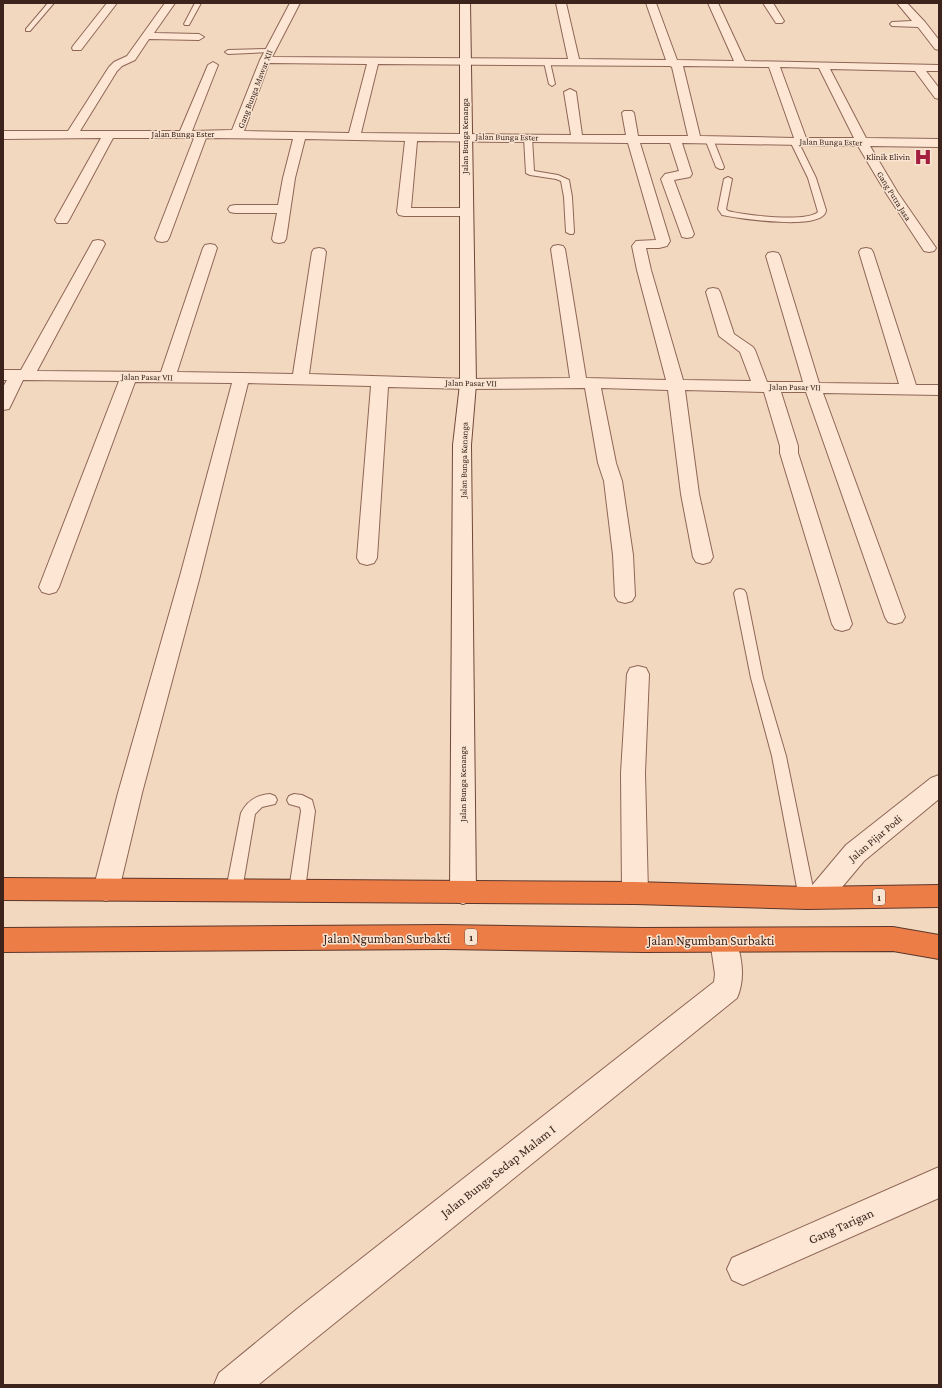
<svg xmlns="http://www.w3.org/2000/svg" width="942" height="1388" font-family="'Crimson Pro',serif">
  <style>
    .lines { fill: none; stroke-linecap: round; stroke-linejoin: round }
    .lane-casing { stroke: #8e6656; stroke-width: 2 }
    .street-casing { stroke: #8e6656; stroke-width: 2 }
    .secondary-casing { stroke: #704839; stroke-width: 2 }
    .highway-casing { stroke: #5c362a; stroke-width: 2 }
    .lane { fill: #fde7d4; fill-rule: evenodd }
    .street { fill: #fde7d4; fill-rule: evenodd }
    .secondary { fill: #fde7d4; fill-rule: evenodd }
    .highway { fill: #ec7d47; fill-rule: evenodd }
    .labels { text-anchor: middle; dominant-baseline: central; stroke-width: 3; stroke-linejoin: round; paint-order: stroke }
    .far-street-label { font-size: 9px; fill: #3c241c; stroke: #f9e4d1 }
    .far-poi-label { font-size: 9px; fill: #3c241c; stroke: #f9e4d1; text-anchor: end }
    .shield { fill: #f9e4d1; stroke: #755e52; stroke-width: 1 }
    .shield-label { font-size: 10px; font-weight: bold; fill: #3c241c }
    .street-label { font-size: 11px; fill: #3c241c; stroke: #f9e4d1 }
    .near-street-label { font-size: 13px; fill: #3c241c; stroke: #f9e4d1 }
  </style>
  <rect width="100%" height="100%" fill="#f3d8c0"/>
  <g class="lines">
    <g class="lane-casing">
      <g id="lane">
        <path d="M48,3H54L30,31H26V29Z"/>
        <path d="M195,3H201L189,25H185L184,24Z"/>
        <path d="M269,49L272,51L271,52L228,54L225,52L228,50Z"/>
        <path d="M547,60L550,62L555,84L552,86L549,84L544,62Z"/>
        <path d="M528,136L532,138L534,171L558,175L569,180L572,197L574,232L573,234H570L566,232L564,197L561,181L556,179L530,175L526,173L524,138Z"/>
        <path d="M709,137L713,139L724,167L723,169H720L716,167L705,139Z"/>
        <path d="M791,139H797L798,141L816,178L826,210C825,232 737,218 722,215L718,209L724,179L728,177L732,179L726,209L728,211C744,215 806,223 818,212L808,178L790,141Z"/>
        <path d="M740,589L744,590L746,593L763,678L786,756L815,898L812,903L807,905L802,903L799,898L772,756L751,678L734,593L736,590Z"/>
        <path d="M270,794L275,796L277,800L275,804L262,807L255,814L242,890L239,895L234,897L229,895L226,890L241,813C247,801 256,795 270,794Z"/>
        <path d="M294,794L302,795L312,800L315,811L305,890L302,895L297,897L292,895L289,890L301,811L300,807L289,804L287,800L289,796Z"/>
      </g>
    </g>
    <g class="street-casing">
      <g id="street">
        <path d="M107,3H117L81,50H73L72,48L73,46Z"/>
        <path d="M165,3H175L154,33L199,34L204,37L199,40L149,39L135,60L122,66L117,71L80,131H180L208,65L213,62L218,65L192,131L232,130L260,60L290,3H300L272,57L568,59L556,3H566L579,59L666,60L646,3H656L677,60L734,61L708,3H718L745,61L939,65V71H926L939,88V99L935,98L915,71L830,69L866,138L939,139V147L870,146L898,193L936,248L934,251L929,252L924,251L886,193L858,146L682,143L692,174L690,177L674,180L694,234L692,237L687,238L682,237L661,179L665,174L679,171L670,143H640L670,241L667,246L659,248H646L651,270L683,380L751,381L740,352L719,336L706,292L708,289L713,288L718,289L720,292L734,334L753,347L755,350L767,382H803L766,256L768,253L773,252L778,253L780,256L819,383L899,384L859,252L861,249L866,248L871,249L873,252L916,385H939V395L823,393L905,617L902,622L895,624L888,622L885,617L806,392H781L798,446V453L852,624L849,629L842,631L835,629L832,624L780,453V446L764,392L685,390L699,494L713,557L710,562L703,564L696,562L693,557L681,494L668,390L601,388L616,463L622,481L633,555L635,596L632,601L625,603L618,601L615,596L613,555L604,481L598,463L585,388L468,389L388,387L377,558L374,563L367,565L360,563L357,558L371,386L248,383L200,576L142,793L119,890L115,898L106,901L97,898L93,890L118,793L180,576L232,383L135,382L59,587L56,592L49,594L42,592L39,587L119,381L23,380L11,405L9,409L3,410V387L7,380H3V370H21L93,241L98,240L103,241L105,244L37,371L161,372L203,248L205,245L210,244L215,245L217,248L177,372L293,374L312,252L314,249L319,248L324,249L326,252L309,374L468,379L570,378L551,249L553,246L558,245L563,246L565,249L586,378L666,380L637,270L632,246L636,241L656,240L628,143L417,141L411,208H466L471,209L473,212L471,215L466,216H404L399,215L397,212L405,141L305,139L295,178L286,239L284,242L279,243L274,242L272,239L277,213H235L230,212L228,209L230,206L235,205H278L283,178L293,139L206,138L169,238L167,241L162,242L157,241L155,238L194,138H113L69,220L67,223H57L55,220L101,138L3,139V131H68L109,67L114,62L127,56ZM269,63L367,64L349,133L244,131ZM378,64L670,66L672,67L688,136H638L634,113L632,111H624L622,113L626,135H582L576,92L570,89L564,92L571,135L361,133ZM683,66L769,67L794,138L700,136ZM780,67L819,68L854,138H806Z"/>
        <path d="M763,3H773L784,21L782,23H776Z"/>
        <path d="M897,3H907L925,22L939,40V50L935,49L918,27L892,26L890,24L892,22L912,21Z"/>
        <path d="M638,666L646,668L649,674L645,773L648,893L644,901L635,904L626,901L622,893L621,773L627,674L630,668Z"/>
        <path d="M939,775V799L864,861L827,905L818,908L809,905L805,897L809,889L846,845L931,778Z"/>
        <path d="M723,928L732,932C742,952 746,978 737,998L258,1385H214L219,1373L297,1309L714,982L715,974L710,940L714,932Z"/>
        <path d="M939,1167V1198L743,1285L732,1280L727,1269L732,1258Z"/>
      </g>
    </g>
    <g class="secondary-casing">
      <path id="secondary" d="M460,3H470L476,384L471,445L476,893L472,901L463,904L454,901L450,893L453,445L460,384Z"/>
    </g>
    <g class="highway-casing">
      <g id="highway">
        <path d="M3,878L635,882L807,887L939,885V907L807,909L635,904L3,900Z"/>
        <path d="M443,925L643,928L893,927L939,935V959L893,951L643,952L443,949L3,952V928Z"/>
      </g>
    </g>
    <use href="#lane" class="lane"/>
    <use href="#street" class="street"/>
    <use href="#secondary" class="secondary"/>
    <use href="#highway" class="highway"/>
  </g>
  <defs>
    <g id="hospital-bare" transform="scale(1.38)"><path d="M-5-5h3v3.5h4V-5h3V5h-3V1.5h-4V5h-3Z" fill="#a41e3f" stroke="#f9e4d1" stroke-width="2.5" paint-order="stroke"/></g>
  </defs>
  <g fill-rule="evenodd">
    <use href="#hospital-bare" x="923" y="157"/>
  </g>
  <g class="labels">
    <g class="far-street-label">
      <text transform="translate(255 89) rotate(-69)">Gang Bunga Mawar XII</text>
      <text x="183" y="134">Jalan Bunga Ester</text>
      <text transform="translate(465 136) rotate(-90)">Jalan Bunga Kenanga</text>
      <text transform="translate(507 137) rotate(1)">Jalan Bunga Ester</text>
      <text transform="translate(831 142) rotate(1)">Jalan Bunga Ester</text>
      <text transform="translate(894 196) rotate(58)">Gang Putra Jasa</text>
      <text transform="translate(147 377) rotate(1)">Jalan Pasar VII</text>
      <text transform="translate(471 383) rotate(1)">Jalan Pasar VII</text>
      <text transform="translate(795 387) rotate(1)">Jalan Pasar VII</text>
      <text transform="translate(464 460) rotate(-89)">Jalan Bunga Kenanga</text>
      <text transform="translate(463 784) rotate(-90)">Jalan Bunga Kenanga</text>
    </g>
    <g class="far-poi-label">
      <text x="910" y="157">Klinik Elivin</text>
    </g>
    <g class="shield">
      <rect x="873" y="889" width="12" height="16" rx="3"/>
      <rect x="465" y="929" width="12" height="16" rx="3"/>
    </g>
    <g class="shield-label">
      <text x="879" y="897">1</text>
      <text x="471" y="937">1</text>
    </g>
    <g class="street-label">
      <text transform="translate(875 838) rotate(-40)">Jalan Pijar Podi</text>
    </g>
    <g class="near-street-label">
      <text x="387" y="938">Jalan Ngumban Surbakti</text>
      <text x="711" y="940">Jalan Ngumban Surbakti</text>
      <text transform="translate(498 1171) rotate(-38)">Jalan Bunga Sedap Malam I</text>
      <text transform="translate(841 1226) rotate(-24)">Gang Tarigan</text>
    </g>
  </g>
  <rect width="942" height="1388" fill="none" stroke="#3c241c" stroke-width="8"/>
</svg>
